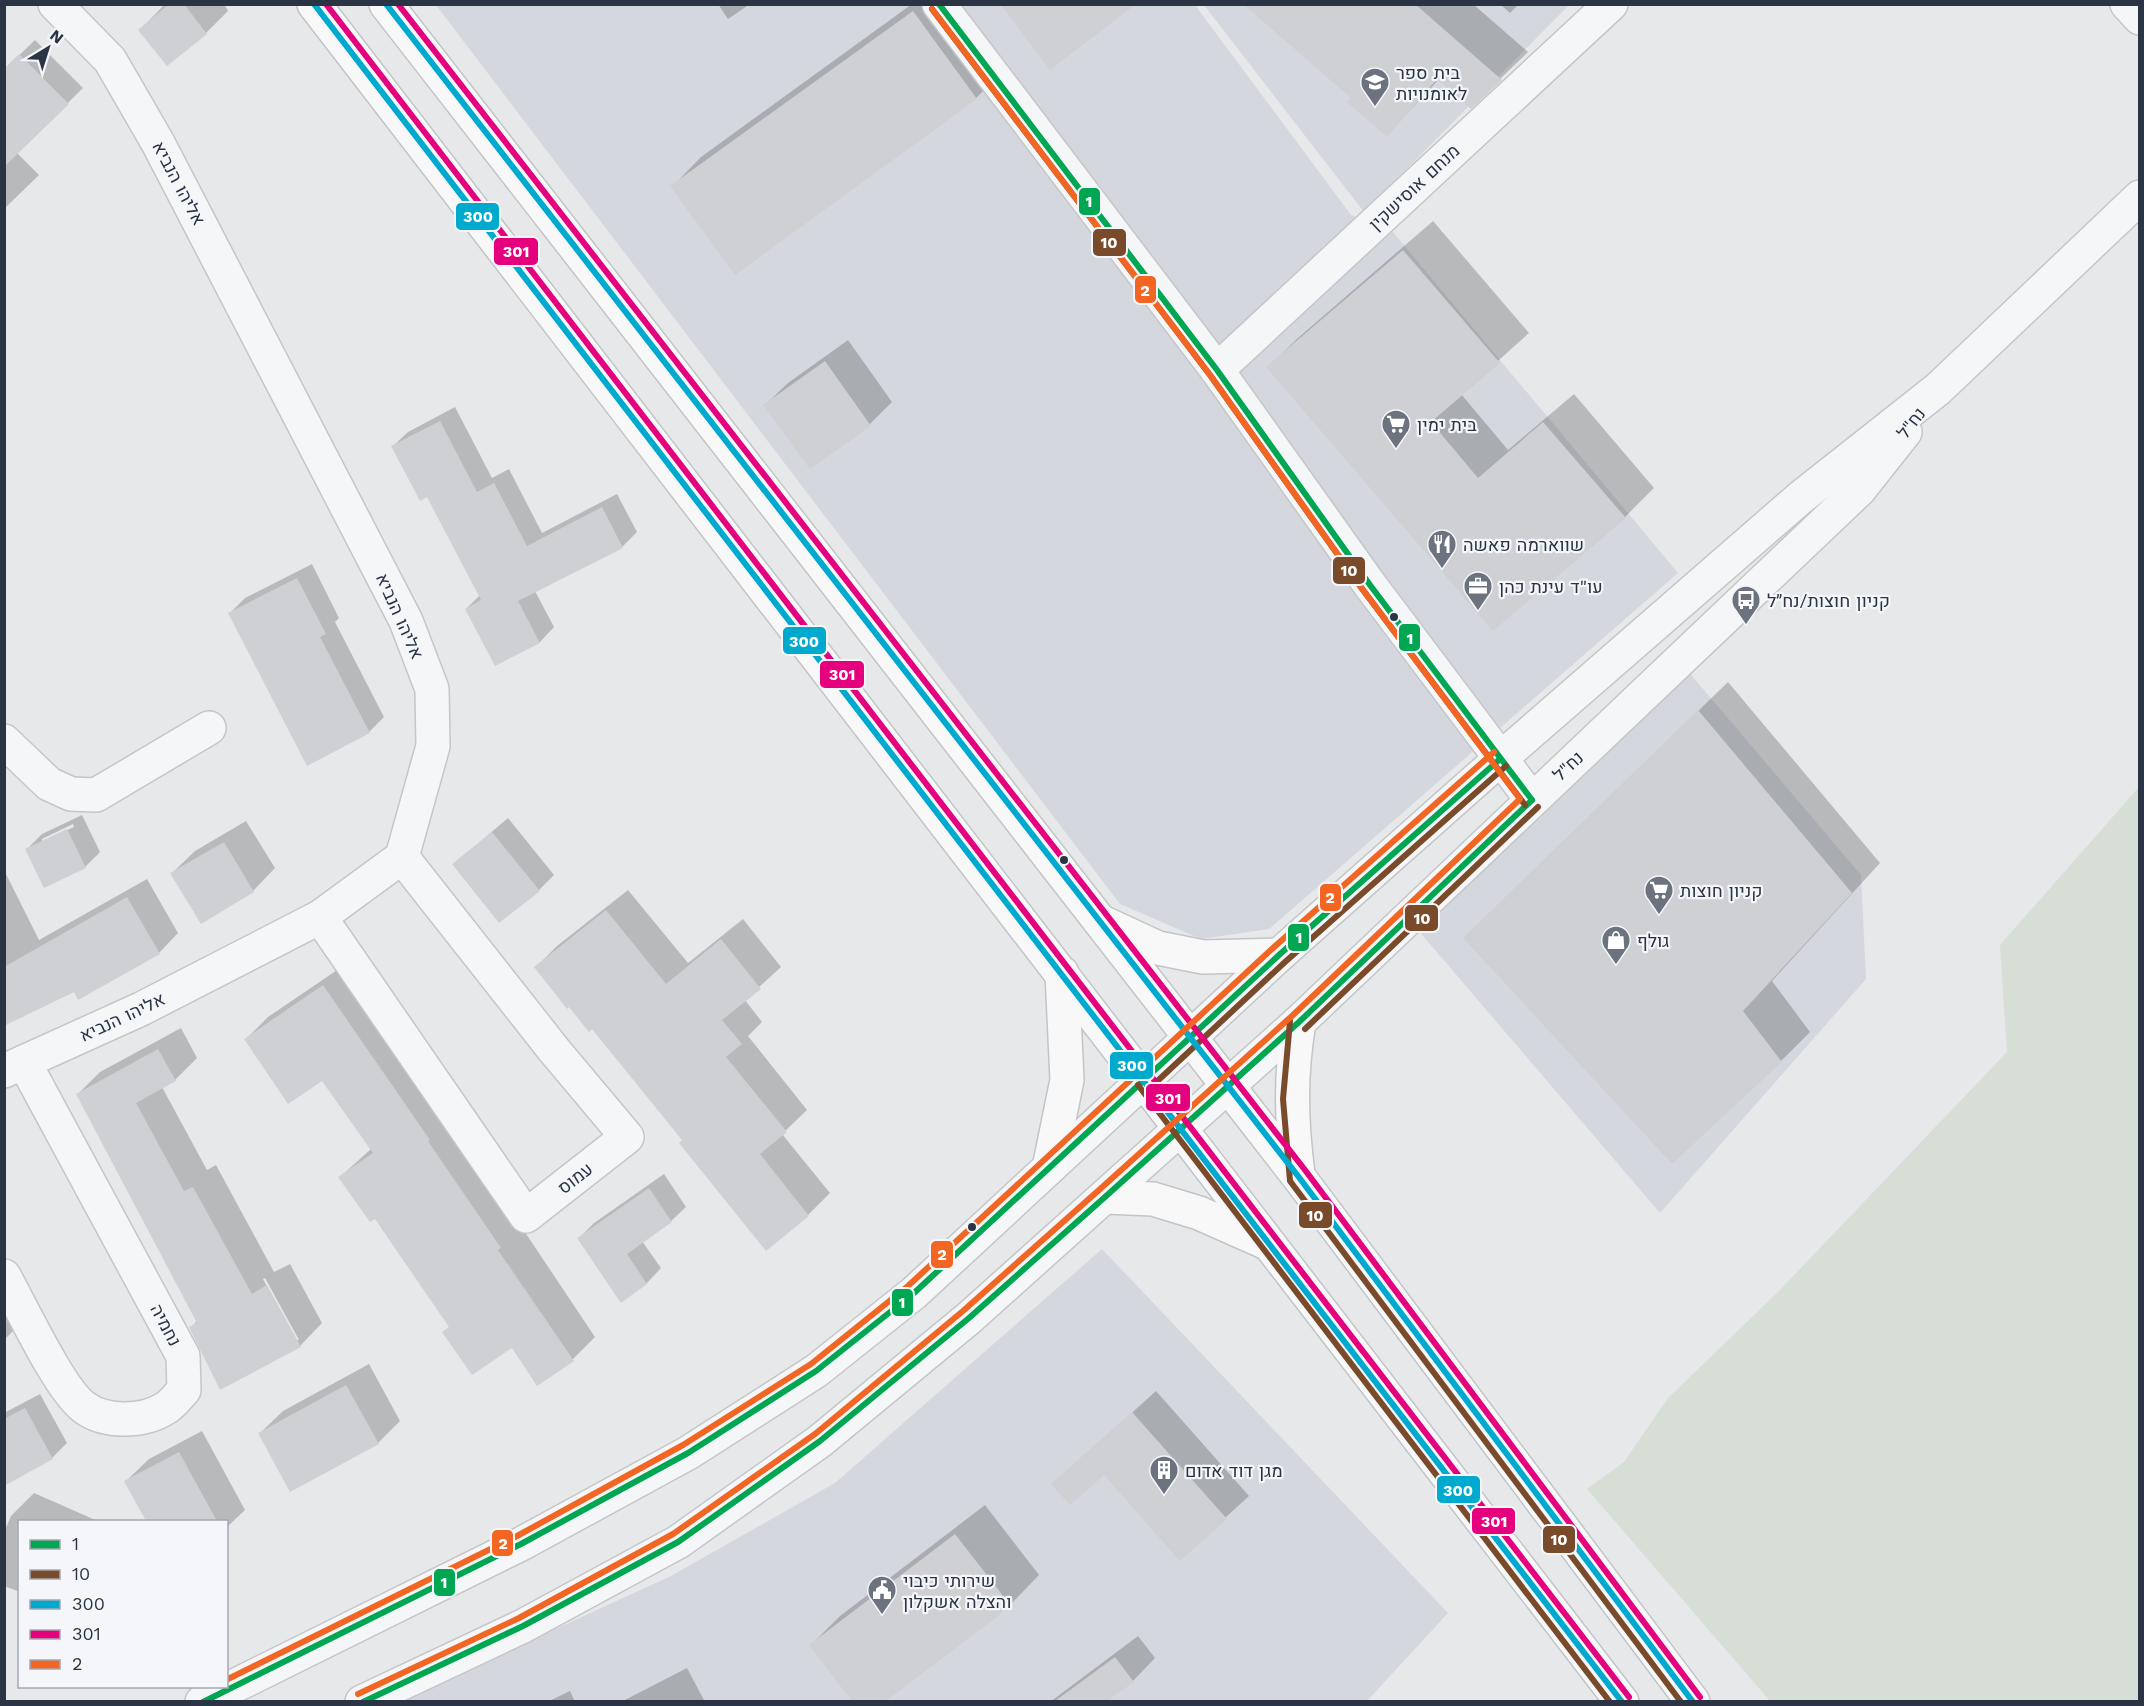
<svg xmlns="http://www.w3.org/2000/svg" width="2144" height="1706" font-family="'Work Sans',Heebo,sans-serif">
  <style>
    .built { fill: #d4d7dd }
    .green { fill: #d6ded6 }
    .shadow { fill: #0003; fill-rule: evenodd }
    .building { fill: #ced0d3 }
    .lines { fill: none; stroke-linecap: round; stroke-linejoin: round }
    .minor-casing { stroke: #c4c6c8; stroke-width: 36 }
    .major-casing { stroke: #c2c5c8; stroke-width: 36 }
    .minor { stroke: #f5f6f7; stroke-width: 33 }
    .major { stroke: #f8f8f8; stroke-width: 33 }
    .bus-1-casing { stroke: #f4f6f9; stroke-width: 10 }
    .bus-2-casing { stroke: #f4f6f9; stroke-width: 10 }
    .bus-3-casing { stroke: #f4f6f9; stroke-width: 10 }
    .bus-4-casing { stroke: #f4f6f9; stroke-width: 10 }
    .bus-5-casing { stroke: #f4f6f9; stroke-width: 10 }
    .bus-1 { stroke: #00a651; stroke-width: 6 }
    .bus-2 { stroke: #7a4b2a; stroke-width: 6 }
    .bus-3 { stroke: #00a9ce; stroke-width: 6 }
    .bus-4 { stroke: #e5007d; stroke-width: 6 }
    .bus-5 { stroke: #f26522; stroke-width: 6 }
    .bus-dot { fill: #2b3445; stroke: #f4f6f9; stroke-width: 2 }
    .labels { text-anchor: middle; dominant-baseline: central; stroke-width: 4.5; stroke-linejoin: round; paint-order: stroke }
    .poi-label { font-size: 18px; fill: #2b3445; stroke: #f4f6f9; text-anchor: start }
    .street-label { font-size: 18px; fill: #2b3445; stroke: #f4f6f9 }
    .line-badge { stroke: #f4f6f9; stroke-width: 2 }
    .badge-label { font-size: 16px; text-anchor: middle; font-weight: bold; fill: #fff }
  </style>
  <rect width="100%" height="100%" fill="#e6e8ea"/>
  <g class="built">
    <path d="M436,5H1195L1351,215L1392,231L1678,573L1269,929L1201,939L1120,904Z"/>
    <path d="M1204,5H1569L1364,212Z"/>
    <path d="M1687,670L1861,875L1866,979L1660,1213L1418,930Z"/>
    <path d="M1102,1249L1448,1613L1367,1701L396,1702L671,1576L835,1483Z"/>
  </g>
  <path class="green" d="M2139,787V1701H1770L1587,1489L1624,1462L1668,1398L1777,1293L2007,1052L2000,945Z"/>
  <g class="shadow">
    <path d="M165,4H224L228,11L206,33L167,64L140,30Z"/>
    <path d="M718,4H750L728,19Z"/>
    <path d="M912,4H959L1006,69L976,98L735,273L672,187L701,157Z"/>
    <path d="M1245,4H1473L1528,52L1471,107L1439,79L1387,135L1353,98Z"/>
    <path d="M1500,4H1519L1510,13Z"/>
    <path d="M35,40L83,88L17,153L39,175L4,209V70Z"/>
    <path d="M1433,221L1529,333L1461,394L1508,450L1574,394L1654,488L1625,517L1493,629L1268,367L1298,338Z"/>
    <path d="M848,340L892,402L870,424L765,405L788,383Z"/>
    <path d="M455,407L492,478L509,469L542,533L617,494L637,532L622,547L535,591L554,627L540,642L496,664L466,609L480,595L428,495L393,446L408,432Z"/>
    <path d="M312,564L339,618L335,622L384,717L369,732L230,613L245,598Z"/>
    <path d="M1728,682L1880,863L1772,981L1810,1032L1781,1061L1495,908Z"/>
    <path d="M82,815L100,852L85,867L45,886L27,849L42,834ZM73,824L74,827L42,842V839Z"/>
    <path d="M508,818L554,875L539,890L454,864Z"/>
    <path d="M246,821L275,868L253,891L172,873L195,851Z"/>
    <path d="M4,870L39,940L147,879L178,933L159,953L4,1024Z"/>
    <path d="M628,890L688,963L743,919L781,967L745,1000L762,1022L748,1036L807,1110L782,1134L830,1193L808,1215L766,1249L684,1140L592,1027L536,967L557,946Z"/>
    <path d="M346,964L595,1337L573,1359L538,1384L512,1346L444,1332L450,1326L375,1216L340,1177L371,1149L323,1078L246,1039L268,1017Z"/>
    <path d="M181,1028L197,1058L175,1080L162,1087L207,1170L216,1165L274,1272L290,1264L322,1323L300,1346L191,1328L197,1321L78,1094L100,1072ZM265,1278L299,1340H295L263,1279Z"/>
    <path d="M664,1174L686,1207L671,1221L642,1241L661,1268L647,1283L621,1301L579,1238L594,1223Z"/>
    <path d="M4,1290L22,1322L4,1340Z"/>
    <path d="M369,1364L400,1421L378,1443L260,1433L283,1411Z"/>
    <path d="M1156,1391L1249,1496L1180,1559L1104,1473L1053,1484Z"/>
    <path d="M40,1394L67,1443L52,1458L4,1484V1413Z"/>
    <path d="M202,1431L245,1510L226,1528V1522H148L126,1481L149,1459Z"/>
    <path d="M34,1493L100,1522H20V1592L4,1586V1532L11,1516Z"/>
    <path d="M985,1505L1039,1575L1010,1605L884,1702H854L811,1645L840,1616Z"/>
    <path d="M1138,1636L1155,1658L1133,1681L1105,1702H1050Z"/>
    <path d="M687,1668L705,1702H621Z"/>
    <path d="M570,1691L575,1702H547Z"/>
  </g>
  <g class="building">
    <path d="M169,4H184L207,34L167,66L138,30Z"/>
    <path d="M1000,4H1136L1050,70Z"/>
    <path d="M1243,4H1415L1502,80L1471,109L1437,79L1387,137L1347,102L1351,98Z"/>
    <path d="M913,11L977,99L735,275L670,186Z"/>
    <path d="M19,54L69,104L4,167V69Z"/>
    <path d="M1403,250L1500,363L1431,422L1478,478L1543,422L1626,518L1493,631L1266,367Z"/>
    <path d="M825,361L871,426L810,469L763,405Z"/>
    <path d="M440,421L477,492L494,483L527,546L602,507L623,548L518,601L540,643L495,666L465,609L481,600L427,497L420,501L391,446Z"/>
    <path d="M297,578L326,634L320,637L370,733L307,766L228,613Z"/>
    <path d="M1698,710L1852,893L1743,1011L1782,1062L1672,1164L1463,938Z"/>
    <path d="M67,829L86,868L44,888L25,849Z"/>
    <path d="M492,832L540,891L499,923L452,864Z"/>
    <path d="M224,842L254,892L201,924L170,873Z"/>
    <path d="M127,897L160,954L78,1000L74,992L4,1026V967Z"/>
    <path d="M606,910L666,984L721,939L761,989L722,1020L742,1044L726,1057L787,1132L760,1154L809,1216L766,1251L679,1143L682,1140L592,1029L589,1032L569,1007L567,1009L534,967Z"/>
    <path d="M323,985L430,1140L428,1141L501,1248L498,1250L574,1361L537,1386L512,1348L472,1375L442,1332L449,1327L375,1219L370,1222L338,1177L373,1153L322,1081L288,1104L244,1039Z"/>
    <path d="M158,1049L176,1081L136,1103L184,1191L193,1187L252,1294L267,1285L301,1347L220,1390L189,1327L197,1323L76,1094Z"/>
    <path d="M649,1188L672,1222L627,1254L647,1284L621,1303L577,1238Z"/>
    <path d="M346,1385L379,1444L290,1492L258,1433Z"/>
    <path d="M25,1408L53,1459L4,1486V1419Z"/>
    <path d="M1132,1412L1227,1519L1180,1561L1104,1475L1070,1505L1051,1484Z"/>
    <path d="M179,1452L217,1521H146L124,1481Z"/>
    <path d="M955,1534L1011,1606L886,1701H852L809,1645Z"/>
    <path d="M1115,1657L1134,1682L1107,1701H1055Z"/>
  </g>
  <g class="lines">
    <g class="minor-casing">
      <g id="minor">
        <path d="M939,4L1217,370L1370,585L1532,800"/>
        <path d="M2127,4L2140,18"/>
        <path d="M1217,370L1611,4"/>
        <path d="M4,741L49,784L71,794L96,795L209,728"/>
        <path d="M320,917L526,1216L627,1137L554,1050L402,857"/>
        <path d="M4,1071L141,1009L320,917L402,857L433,746L432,689L406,621L158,143L110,60L55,4"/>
        <path d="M4,1276C21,1306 60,1391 85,1408C106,1423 143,1422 164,1409C172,1405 178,1396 184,1390L183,1356L24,1062"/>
        <path d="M202,1702L521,1544L688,1453L816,1371L914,1293L1279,955L1500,759L1800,498L1938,389L2140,197"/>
        <path d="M362,1702L523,1626L678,1542L820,1441L969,1318L1299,1022L1859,490L1905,432"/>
      </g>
    </g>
    <g class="major-casing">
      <g id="major">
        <path d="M314,4L1622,1702"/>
        <path d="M386,4L1298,1176L1693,1702"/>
        <path d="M1104,923L1158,948L1203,957L1279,955"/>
        <path d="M1049,1168L1067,1080L1062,973"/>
        <path d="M1298,1174C1291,1120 1290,1076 1299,1022"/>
        <path d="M1105,1197L1153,1199L1199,1213L1269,1244"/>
      </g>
    </g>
    <use href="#minor" class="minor"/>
    <use href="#major" class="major"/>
    <g class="bus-1-casing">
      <g id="bus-1">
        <path d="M939,4L1217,370L1370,585L1532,800"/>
        <path d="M203,1702L521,1544L688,1453L816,1371L914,1293L1279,955L1500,759"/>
        <path d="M363,1702L523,1626L678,1542L820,1441L969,1318L1105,1197L1299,1022L1532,800"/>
      </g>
    </g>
    <g class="bus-2-casing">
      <g id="bus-2">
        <path d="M932,9L1210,375L1363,590L1525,805"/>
        <path d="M1290,1021L1283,1099L1290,1181L1681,1702"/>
        <path d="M1305,1029L1538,807"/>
        <path d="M1138,1085L1610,1702"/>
        <path d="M1151,1087L1285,962L1506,766"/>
      </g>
    </g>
    <g class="bus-3-casing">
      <g id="bus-3">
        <path d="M314,4L1622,1702"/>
        <path d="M386,4L1298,1176L1693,1702"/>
      </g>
    </g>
    <g class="bus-4-casing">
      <g id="bus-4">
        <path d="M326,4L1629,1697"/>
        <path d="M398,4L1305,1170L1700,1697"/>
      </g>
    </g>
    <g class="bus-5-casing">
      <g id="bus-5">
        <path d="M226,1680L517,1536L683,1445L811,1364L908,1286L1273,948L1494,752"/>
        <path d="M358,1694L519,1618L673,1534L815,1434L963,1311L1099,1190L1293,1015L1520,799L1363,590L1210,375L932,9"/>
      </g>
    </g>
    <use href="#bus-1" class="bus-1"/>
    <use href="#bus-2" class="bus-2"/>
    <use href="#bus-3" class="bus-3"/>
    <use href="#bus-4" class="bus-4"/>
    <use href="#bus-5" class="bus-5"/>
  </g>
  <defs>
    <g id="school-pin" transform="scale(1.5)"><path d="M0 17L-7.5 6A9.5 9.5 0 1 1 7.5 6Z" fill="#6c737f" stroke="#f4f6f9"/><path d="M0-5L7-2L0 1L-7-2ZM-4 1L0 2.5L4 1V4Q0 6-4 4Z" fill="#fff"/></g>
    <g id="supermarket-pin" transform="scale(1.5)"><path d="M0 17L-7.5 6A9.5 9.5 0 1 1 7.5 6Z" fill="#6c737f" stroke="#f4f6f9"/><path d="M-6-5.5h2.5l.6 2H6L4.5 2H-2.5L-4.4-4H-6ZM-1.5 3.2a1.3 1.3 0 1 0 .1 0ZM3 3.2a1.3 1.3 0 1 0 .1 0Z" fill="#fff"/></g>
    <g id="restaurant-pin" transform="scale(1.5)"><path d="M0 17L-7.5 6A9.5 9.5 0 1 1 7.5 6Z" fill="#6c737f" stroke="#f4f6f9"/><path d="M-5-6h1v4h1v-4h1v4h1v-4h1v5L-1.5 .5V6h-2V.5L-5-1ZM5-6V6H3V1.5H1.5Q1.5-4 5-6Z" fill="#fff"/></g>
    <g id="office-pin" transform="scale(1.5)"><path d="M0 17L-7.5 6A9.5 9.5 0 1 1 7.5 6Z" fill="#6c737f" stroke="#f4f6f9"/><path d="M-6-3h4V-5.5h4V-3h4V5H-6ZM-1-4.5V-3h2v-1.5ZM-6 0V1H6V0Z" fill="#fff"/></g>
    <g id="bus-pin" transform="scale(1.5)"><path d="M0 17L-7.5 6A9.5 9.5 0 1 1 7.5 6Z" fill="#6c737f" stroke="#f4f6f9"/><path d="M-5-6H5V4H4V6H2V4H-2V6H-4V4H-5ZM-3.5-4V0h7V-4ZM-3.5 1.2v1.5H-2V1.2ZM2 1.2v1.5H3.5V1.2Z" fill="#fff"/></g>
    <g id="shop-pin" transform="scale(1.5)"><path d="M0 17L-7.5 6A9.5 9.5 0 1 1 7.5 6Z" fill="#6c737f" stroke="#f4f6f9"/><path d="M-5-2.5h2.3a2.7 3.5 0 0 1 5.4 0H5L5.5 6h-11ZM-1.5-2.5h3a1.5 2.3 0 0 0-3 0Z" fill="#fff"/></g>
    <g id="building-pin" transform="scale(1.5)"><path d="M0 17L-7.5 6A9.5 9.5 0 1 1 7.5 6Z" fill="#6c737f" stroke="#f4f6f9"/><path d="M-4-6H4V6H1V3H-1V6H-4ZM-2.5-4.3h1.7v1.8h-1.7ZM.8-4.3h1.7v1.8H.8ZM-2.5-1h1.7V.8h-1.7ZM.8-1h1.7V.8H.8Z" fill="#fff"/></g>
    <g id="civic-pin" transform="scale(1.5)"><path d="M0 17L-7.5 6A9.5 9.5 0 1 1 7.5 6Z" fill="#6c737f" stroke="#f4f6f9"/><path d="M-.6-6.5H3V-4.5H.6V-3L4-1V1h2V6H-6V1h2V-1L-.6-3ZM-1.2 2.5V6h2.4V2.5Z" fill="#fff"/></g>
  </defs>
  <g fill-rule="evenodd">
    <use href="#school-pin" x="1375" y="82"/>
    <use href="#supermarket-pin" x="1396" y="424"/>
    <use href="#restaurant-pin" x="1442" y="544"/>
    <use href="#office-pin" x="1478" y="586"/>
    <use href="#bus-pin" x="1746" y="600"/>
    <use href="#supermarket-pin" x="1659" y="890"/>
    <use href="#shop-pin" x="1616" y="940"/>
    <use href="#building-pin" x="1164" y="1470"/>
    <use href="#civic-pin" x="882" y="1590"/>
  </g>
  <g class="bus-dot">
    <circle cx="1394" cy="617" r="5"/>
    <circle cx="1064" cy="860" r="5"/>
    <circle cx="972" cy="1227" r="5"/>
  </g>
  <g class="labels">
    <g class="poi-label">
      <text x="1396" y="72">בית ספר<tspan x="1396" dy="21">לאומנויות</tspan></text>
      <text x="1417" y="424">בית ימין</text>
      <text x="1463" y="544">שווארמה פאשה</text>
      <text x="1499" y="586">עו"ד עינת כהן</text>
      <text x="1767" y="600">קניון חוצות/נח״ל</text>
      <text x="1680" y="890">קניון חוצות</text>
      <text x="1637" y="940">גולף</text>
      <text x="1185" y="1470">מגן דוד אדום</text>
      <text x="903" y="1580">שירותי כיבוי<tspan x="903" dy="21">והצלה אשקלון</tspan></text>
    </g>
    <g class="street-label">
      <text transform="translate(179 183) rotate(62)">אליהו הנביא</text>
      <text transform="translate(1414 187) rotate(-43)">מנחם אוסישקין</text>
      <text transform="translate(1911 423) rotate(-52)">נח"ל</text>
      <text transform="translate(400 616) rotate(66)">אליהו הנביא</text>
      <text transform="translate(1568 766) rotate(-43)">נח"ל</text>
      <text transform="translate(122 1017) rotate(-25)">אליהו הנביא</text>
      <text transform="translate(575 1178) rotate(-38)">עמוס</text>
      <text transform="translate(166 1325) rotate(62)">נחמיה</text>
    </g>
  </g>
  <g class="line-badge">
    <rect x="1078" y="187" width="23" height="29" rx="6" fill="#00a651"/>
    <rect x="455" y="202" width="45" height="29" rx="6" fill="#00a9ce"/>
    <rect x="1092" y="228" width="35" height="29" rx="6" fill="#7a4b2a"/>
    <rect x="493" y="237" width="46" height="29" rx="6" fill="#e5007d"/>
    <rect x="1134" y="275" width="23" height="29" rx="6" fill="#f26522"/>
    <rect x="1332" y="556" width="34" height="29" rx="6" fill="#7a4b2a"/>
    <rect x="1398" y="623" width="23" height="29" rx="6" fill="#00a651"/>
    <rect x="782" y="626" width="45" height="29" rx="6" fill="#00a9ce"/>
    <rect x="819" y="660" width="46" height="29" rx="6" fill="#e5007d"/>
    <rect x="1319" y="883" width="23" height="29" rx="6" fill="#f26522"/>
    <rect x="1404" y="904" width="35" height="28" rx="6" fill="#7a4b2a"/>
    <rect x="1287" y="923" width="23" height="29" rx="6" fill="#00a651"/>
    <rect x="1109" y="1051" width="45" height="29" rx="6" fill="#00a9ce"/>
    <rect x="1145" y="1083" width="46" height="29" rx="6" fill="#e5007d"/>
    <rect x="1298" y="1201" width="35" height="28" rx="6" fill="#7a4b2a"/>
    <rect x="930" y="1240" width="24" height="29" rx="6" fill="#f26522"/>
    <rect x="891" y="1288" width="23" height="29" rx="6" fill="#00a651"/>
    <rect x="1436" y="1475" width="45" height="29" rx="6" fill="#00a9ce"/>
    <rect x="1471" y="1507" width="45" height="28" rx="6" fill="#e5007d"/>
    <rect x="1542" y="1525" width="34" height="29" rx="6" fill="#7a4b2a"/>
    <rect x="491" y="1529" width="23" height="28" rx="6" fill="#f26522"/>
    <rect x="433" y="1568" width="23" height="29" rx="6" fill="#00a651"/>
  </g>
  <g class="badge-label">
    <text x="1089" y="207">1</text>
    <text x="478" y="222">300</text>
    <text x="1109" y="248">10</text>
    <text x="516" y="257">301</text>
    <text x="1145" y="296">2</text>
    <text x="1349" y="576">10</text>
    <text x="1410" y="644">1</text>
    <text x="804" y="647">300</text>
    <text x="842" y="680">301</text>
    <text x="1330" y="903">2</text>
    <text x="1422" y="924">10</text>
    <text x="1299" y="943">1</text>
    <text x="1132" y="1071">300</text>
    <text x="1168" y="1104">301</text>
    <text x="1315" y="1221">10</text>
    <text x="942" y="1260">2</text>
    <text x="902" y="1308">1</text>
    <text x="1458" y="1496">300</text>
    <text x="1494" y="1527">301</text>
    <text x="1559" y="1545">10</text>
    <text x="503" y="1549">2</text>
    <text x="444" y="1588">1</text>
  </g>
  <rect width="2144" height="1706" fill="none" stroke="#2b3445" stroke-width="12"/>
  <rect x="18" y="1520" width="210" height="168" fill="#f4f6f9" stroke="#a4a8b1" stroke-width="1.5"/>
  <rect x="30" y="1540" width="30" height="9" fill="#00a651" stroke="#a4a8b1" stroke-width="1.5"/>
  <text x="72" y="1550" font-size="18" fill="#2b3445">1</text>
  <rect x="30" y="1570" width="30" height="9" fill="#7a4b2a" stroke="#a4a8b1" stroke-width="1.5"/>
  <text x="72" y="1580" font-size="18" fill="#2b3445">10</text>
  <rect x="30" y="1600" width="30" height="9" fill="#00a9ce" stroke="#a4a8b1" stroke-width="1.5"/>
  <text x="72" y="1610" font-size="18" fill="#2b3445">300</text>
  <rect x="30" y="1630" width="30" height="9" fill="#e5007d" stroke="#a4a8b1" stroke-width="1.5"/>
  <text x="72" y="1640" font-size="18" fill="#2b3445">301</text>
  <rect x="30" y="1660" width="30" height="9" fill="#f26522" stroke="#a4a8b1" stroke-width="1.5"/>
  <text x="72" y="1670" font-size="18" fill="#2b3445">2</text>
  <g transform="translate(48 48) rotate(38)" stroke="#f4f6f9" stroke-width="4.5" paint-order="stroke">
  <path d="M0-4.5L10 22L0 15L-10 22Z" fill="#2b3445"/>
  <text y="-9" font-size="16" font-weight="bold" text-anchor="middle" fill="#2b3445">N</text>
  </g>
</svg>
